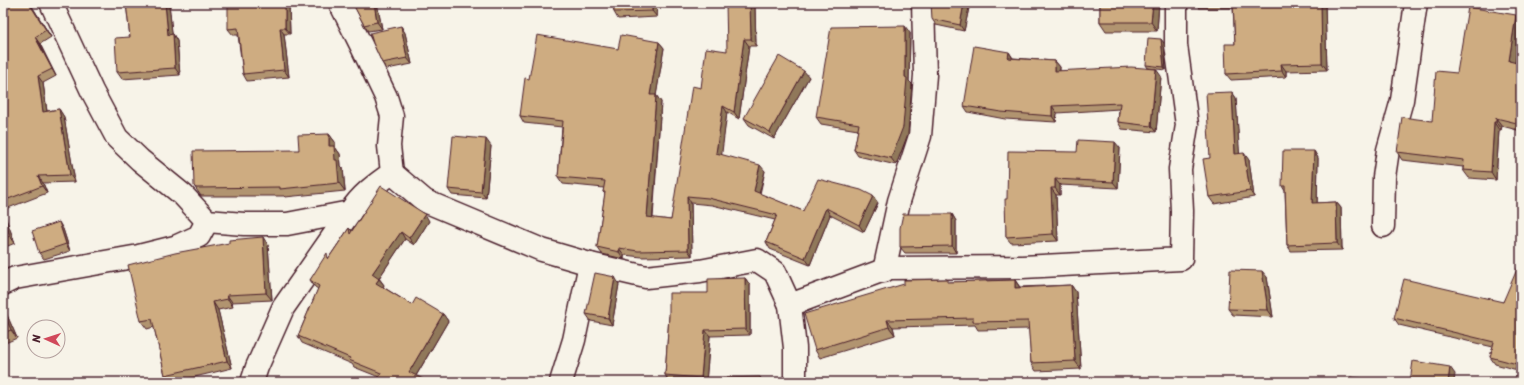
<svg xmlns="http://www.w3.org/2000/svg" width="1524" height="385" font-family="Sriracha,sans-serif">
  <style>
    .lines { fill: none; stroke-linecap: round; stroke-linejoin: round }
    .minor-casing { stroke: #4a1f2b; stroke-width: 25 }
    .minor { stroke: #f7f3e8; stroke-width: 22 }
    .wall { fill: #b1946f; stroke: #4a1f2b }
    .shaded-wall { fill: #90785a; stroke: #4a1f2b }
    .building { fill: #ceac81; stroke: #4a1f2b }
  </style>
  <rect width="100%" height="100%" fill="#f7f3e8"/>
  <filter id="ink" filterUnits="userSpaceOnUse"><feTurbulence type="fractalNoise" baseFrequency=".025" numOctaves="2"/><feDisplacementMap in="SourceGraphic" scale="8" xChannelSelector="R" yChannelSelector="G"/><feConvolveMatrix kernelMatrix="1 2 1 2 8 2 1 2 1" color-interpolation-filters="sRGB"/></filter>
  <g filter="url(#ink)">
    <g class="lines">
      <g class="minor-casing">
        <g id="minor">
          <path d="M51,3L92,91L117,138L140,160L183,195L207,221L244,224H287L350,212C361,195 376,184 392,173L389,146L392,116L386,97L362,47L340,3"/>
          <path d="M392,173L425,201L542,250L590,264L646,277L700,271L757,260L775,272L790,305L795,348V382"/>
          <path d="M1383,226L1384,177L1388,150L1402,100L1416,3"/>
          <path d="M884,271L899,201L920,136L925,75L923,3"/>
          <path d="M3,284L15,278L139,256L175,247L199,236L207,221"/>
          <path d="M790,305L889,268L1022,267L1181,259L1182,211L1180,169L1187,125L1176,45V3"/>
          <path d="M252,382L257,367L283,308L350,212"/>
          <path d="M561,382L574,340L590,264"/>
        </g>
      </g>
      <use href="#minor" class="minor"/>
    </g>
    <g class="wall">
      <path d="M8,3H30L51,37L40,44L56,76L43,83L47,111L59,109L64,117L75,182L43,183L47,193L3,210V6Z"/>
      <path d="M126,3H169L172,34H173L177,41L180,75L122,79L117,72L130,37Z"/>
      <path d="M289,3L290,34H284L289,77L247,81L243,74L238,35H233L228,29Z"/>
      <path d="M377,3L382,29L368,31L364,25Z"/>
      <path d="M613,3H656L657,17L618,19L614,12Z"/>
      <path d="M970,3L964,31L936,25L932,19Z"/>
      <path d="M1100,3H1159L1157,31H1106L1100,22Z"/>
      <path d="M1195,3H1325L1327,70L1286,71V77L1231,80L1226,74L1235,44L1233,8H1199Z"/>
      <path d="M755,7L756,46H749L739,119L727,112L721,155L765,171L760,194L803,211L878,203L864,232L830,215L810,265L770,249L766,242L775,220L712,205L691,203L692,256L642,257L624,255V259L602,254L597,247L605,194L603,192L604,188L563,184L558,177L562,127L524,123L520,116L529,79L618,49L659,42L664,48L656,95L661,102L653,218L671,220L701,88L727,51Z"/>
      <path d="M401,26L405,33L412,64L387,69L382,63Z"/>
      <path d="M910,33L909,81L912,84L908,134L896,165L858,156L854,150L858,130L821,124L816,117Z"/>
      <path d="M1164,43L1166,70L1148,68L1146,65Z"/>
      <path d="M1009,52L1013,58L1055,61L1060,67V71L1161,76L1156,132L1122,129L1118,122L1119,109L1057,113L1056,122L1005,119L968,112L964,106Z"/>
      <path d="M1515,62L1521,64V131L1502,126L1501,130H1499L1496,180L1469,178L1463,170V167L1402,160L1397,152L1432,121L1457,73Z"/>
      <path d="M809,77L774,139L749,125L744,118Z"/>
      <path d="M1232,92L1236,98L1239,154L1249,160L1254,197L1214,204L1209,197L1210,158Z"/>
      <path d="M329,134L335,142V147L340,154L341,166L343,168L345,191L285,197L284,196H201L194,186L299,150Z"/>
      <path d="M491,146L486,198L452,195L448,189Z"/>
      <path d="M1120,148L1118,188L1060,185V195H1056L1058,241L1011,243L1006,237L1007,199Z"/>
      <path d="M1314,151L1318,158L1317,203L1336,202L1341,208L1342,250L1291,251L1287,245L1285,191L1282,186Z"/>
      <path d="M3,211L15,243L3,248Z"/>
      <path d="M952,214L956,221V253H905L900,247Z"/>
      <path d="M429,221L414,245L405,239L379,278L384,285L383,287L412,305L443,314L448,321L416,376L379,377L354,367L352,364L302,343L298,336L318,289L315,287L310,280L330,256L349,228L352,231Z"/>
      <path d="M63,229L70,251L44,259L39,253Z"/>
      <path d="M268,245L272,300L232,302L233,307L218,310L232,368L174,382H169L165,375L154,327L147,329L141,321Z"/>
      <path d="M1521,269V371L1495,364L1490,357L1493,347L1399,325L1394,318L1503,302Z"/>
      <path d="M1267,277L1273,317L1233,315L1228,309Z"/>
      <path d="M745,278L750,285V335L710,336L706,382H669L665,375L669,316L708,293Z"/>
      <path d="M1015,280L1020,287L1071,285L1076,292L1081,369L1036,371L1031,363L1029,329L978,330L975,325L893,327L895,335L820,358L815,350L949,282Z"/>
      <path d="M619,284L612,325L591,321L586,314Z"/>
      <path d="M3,306L17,338L3,344Z"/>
    </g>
    <g class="shaded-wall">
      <path d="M29,3H30L51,37L46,30Z"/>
      <path d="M165,3H169V4L173,41L168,35Z"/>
      <path d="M285,3H289L290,34L285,28Z"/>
      <path d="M374,3H377L382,29L377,22Z"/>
      <path d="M652,3H656L657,17L652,11Z"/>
      <path d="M750,3H752L755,7L756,46L751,39Z"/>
      <path d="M964,3H970L964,31L960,25Z"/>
      <path d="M1153,3H1159L1157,31L1151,22Z"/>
      <path d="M1321,3H1325L1327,70L1322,63Z"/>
      <path d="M1516,15L1521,22V28L1514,69L1509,61Z"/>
      <path d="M401,26L405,33L412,64L407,58Z"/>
      <path d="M905,26L910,33L909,81L912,84L908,134L896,165L891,158L905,77Z"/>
      <path d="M280,28L284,34L289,77L284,70Z"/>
      <path d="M173,34L177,41L180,75L175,68Z"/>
      <path d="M35,37L40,44L56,76L52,69Z"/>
      <path d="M744,39L749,46L739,119L734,112Z"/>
      <path d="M1161,39L1164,43L1166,70L1164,67Z"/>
      <path d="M659,42L664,48L655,102L650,95Z"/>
      <path d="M1009,52L1013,59L1008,58Z"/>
      <path d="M1055,61L1060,67L1059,77L1055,71Z"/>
      <path d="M1281,64L1286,71V77L1282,71Z"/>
      <path d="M1156,69L1161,76L1156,132L1151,126Z"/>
      <path d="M804,71L809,77L774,139L770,132Z"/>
      <path d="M38,76L43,83L48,119L43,112Z"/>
      <path d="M1232,92L1236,98L1240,161L1235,154Z"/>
      <path d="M656,95L661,102L652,224L647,217Z"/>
      <path d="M723,106L727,112L721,160L716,153Z"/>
      <path d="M1052,106L1057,113L1056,122L1052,116Z"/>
      <path d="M59,109L64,117L75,182L70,175Z"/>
      <path d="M1496,118L1502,126L1501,130L1496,122Z"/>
      <path d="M1494,122L1499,130L1496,180L1491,172Z"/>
      <path d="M329,134L335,142V147L340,154L341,166L343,168L345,191L339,183L329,146Z"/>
      <path d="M486,139L491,146L486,198L481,192Z"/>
      <path d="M1115,142L1120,148L1118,188L1113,182Z"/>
      <path d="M1314,151L1318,158L1317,209L1312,203Z"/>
      <path d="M1244,153L1249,160L1254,197L1250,191Z"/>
      <path d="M760,165L765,171L758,198L754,191Z"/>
      <path d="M38,176L43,183L47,193L42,186Z"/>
      <path d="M1055,179L1060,185V195L1055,188Z"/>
      <path d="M1051,188L1056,195L1058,241L1053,234Z"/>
      <path d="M687,196L691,203L692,256L688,250Z"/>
      <path d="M873,196L878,203L864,232L859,225Z"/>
      <path d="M1336,202L1341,208L1342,250L1337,243Z"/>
      <path d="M826,208L830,215L810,265L805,258Z"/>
      <path d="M3,211L15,243L10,236L3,217Z"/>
      <path d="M425,214L429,221L414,245L409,238Z"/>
      <path d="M952,214L956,221V253L952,246Z"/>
      <path d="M59,222L63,229L70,251L66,244Z"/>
      <path d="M401,232L405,239L377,281L372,274Z"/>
      <path d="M263,237L268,245L272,300L266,293Z"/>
      <path d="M619,248L624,255V259L619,252Z"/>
      <path d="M1262,271L1267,277L1273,317L1268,310Z"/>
      <path d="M615,277L619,284L612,325L608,318Z"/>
      <path d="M745,278L750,285V335L746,329Z"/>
      <path d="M379,279L384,285L381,290L376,283Z"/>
      <path d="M1015,280L1020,288H1015Z"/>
      <path d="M1071,285L1076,292L1081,369L1075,361Z"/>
      <path d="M227,295L232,302L233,307L228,299Z"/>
      <path d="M213,302L218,310L232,368L227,361Z"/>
      <path d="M3,306L17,338L11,330L3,311Z"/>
      <path d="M443,314L448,321L414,379L409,372Z"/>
      <path d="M887,320L893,327L895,335L889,327Z"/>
      <path d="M705,330L710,336L706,382H704L701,378Z"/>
      <path d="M1450,367L1455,374L1454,382H1448Z"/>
      <path d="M760,377L764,382H761Z"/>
      <path d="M423,379L425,382H421Z"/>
    </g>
    <g class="building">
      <path d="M8,3H29L46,30L35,37L52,69L38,76L43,112L59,109L70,175L38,176L42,186L3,201V6Z"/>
      <path d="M126,3H165L168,35L173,34L175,68L117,72L115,38L130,37Z"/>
      <path d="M228,3H285V28H280L284,70L243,74L238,28L228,29Z"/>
      <path d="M354,3H374L377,22L364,25L354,6Z"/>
      <path d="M613,3H652V11L614,12Z"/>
      <path d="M726,3H750L751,39H744L734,112L723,106L716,153L760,165L754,191L803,211L818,179L861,190L873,196L859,225L826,208L805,258L766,242L777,215L708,198L687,196L688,250L638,251L619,248V252L597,247L605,192H603L605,181L558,177L563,121L520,116L525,78L529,79L537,35L618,49L621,35L659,42L650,95H656L647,217L671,220L692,86L701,88L706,48L727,51Z"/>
      <path d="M931,3H964L960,25L932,19Z"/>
      <path d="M1100,3H1153L1151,22H1100Z"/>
      <path d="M1233,3H1321L1322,63L1281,64L1282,71L1226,74L1225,44H1235Z"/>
      <path d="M1468,7L1516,15L1509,61L1521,64V124L1496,118V122H1494L1491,172L1463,170L1464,160L1397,152L1402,117L1432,121L1436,71L1457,73Z"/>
      <path d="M401,26L407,58L382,63L373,43L370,33Z"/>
      <path d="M905,26V77L907,78L903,127L891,158L854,150L859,124L816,117L831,27Z"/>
      <path d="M1148,38L1161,39L1164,67L1146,65Z"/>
      <path d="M974,46L1009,52L1008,58L1055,61V71L1131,67L1156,69L1151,126L1118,122L1120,103L1052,106V116L1001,112L964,106Z"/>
      <path d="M779,56L804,71L770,132L744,118Z"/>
      <path d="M1232,92L1235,154L1244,153L1250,191L1209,197L1203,159L1210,158L1206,93Z"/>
      <path d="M329,134V146H334L335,160H337L339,183L280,189V187L196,188L194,186L193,151L299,150L298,135Z"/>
      <path d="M453,136L486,139L481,192L448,189Z"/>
      <path d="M1078,140L1115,142L1113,182L1055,179V188H1051L1053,234L1006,237L1005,199H1007L1008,151L1077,152Z"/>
      <path d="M1283,151H1314L1312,203L1336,202L1337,243L1287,245L1285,186H1282Z"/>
      <path d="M381,186L425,214L409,238L401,232L372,274L379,279L376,283L412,305L416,298L443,314L409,372L423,379L421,382H377L381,373L349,360L350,358L298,336L319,286L310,280L327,253L328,259L349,228L350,234Z"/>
      <path d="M903,214H952V246L900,247V228Z"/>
      <path d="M3,217L10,236L3,239Z"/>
      <path d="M59,222L66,244L39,253L32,231Z"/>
      <path d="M263,237L266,293L227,295L228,299L213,302L227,361L165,375L152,319L141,321L128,265L175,253L229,243V240Z"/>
      <path d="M1518,267L1521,269V365L1490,357L1494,342L1394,318L1404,279L1503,302Z"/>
      <path d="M1230,270L1262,271L1268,310L1228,309Z"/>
      <path d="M595,273L615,277L608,318L586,314Z"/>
      <path d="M745,278L746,329L705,330L701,378L665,375L669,316V293H708V279Z"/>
      <path d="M947,279V282L1015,280V288L1071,285L1075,361L1031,363L1028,321L973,322V318L887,320L889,327L815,350L804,314L904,284V280Z"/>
      <path d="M3,311L11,330L3,333Z"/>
      <path d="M1413,361L1450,367L1448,382H1410Z"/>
      <path d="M760,377L761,382H724L723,378Z"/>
      <path d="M1350,377L1390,382H1350Z"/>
    </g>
  </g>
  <rect width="1524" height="385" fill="none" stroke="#f7f3e8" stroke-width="16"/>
  <rect x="8" y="8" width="1508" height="369" fill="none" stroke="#4a1f2b" stroke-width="1.5" filter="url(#ink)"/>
  <g transform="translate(46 339) rotate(273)"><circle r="19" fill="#f7f3e8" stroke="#b29e9c"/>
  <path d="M0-3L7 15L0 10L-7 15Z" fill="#d1495b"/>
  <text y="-6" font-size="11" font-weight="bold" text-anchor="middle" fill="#4a1f2b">N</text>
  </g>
</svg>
